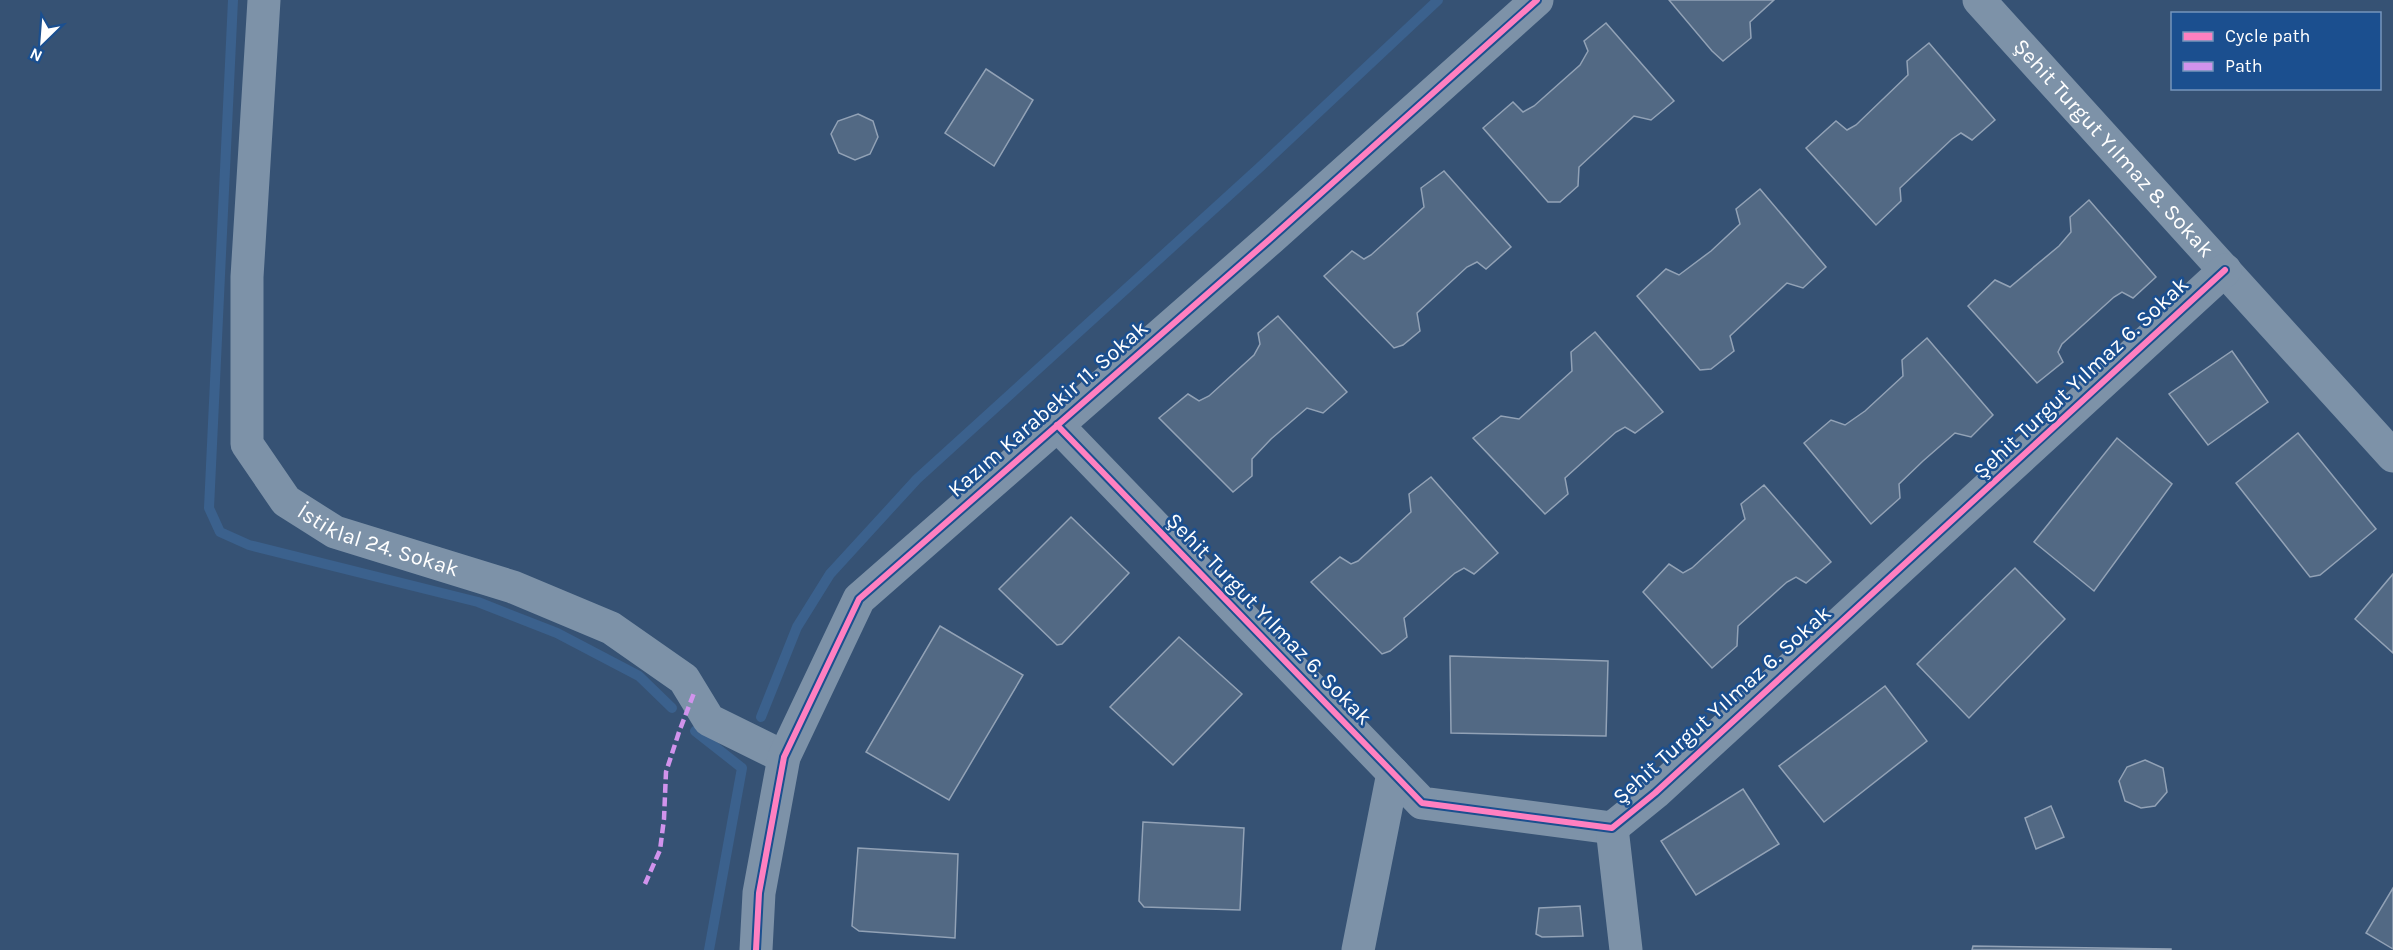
<svg xmlns="http://www.w3.org/2000/svg" width="2393" height="950" font-family="Karla,sans-serif">
  <style>
    .lines { fill: none; stroke-linecap: round; stroke-linejoin: round }
    .stream { stroke: #3b618d; stroke-width: 10 }
    .building { fill: #526984; stroke: #92a2b6; stroke-width: 1.5 }
    .minor { stroke: #7d92a8; stroke-width: 33 }
    .quiet { stroke: #d193ec; stroke-width: 4.5; stroke-dasharray: 9 4.5; stroke-linecap: butt }
    .cycleway-casing { stroke: #1b4f8f; stroke-width: 10 }
    .cycleway { stroke: #ff80c0; stroke-width: 6 }
    .labels { text-anchor: middle; dominant-baseline: central; stroke-width: 5; stroke-linejoin: round; paint-order: stroke }
    .street-label { font-size: 22px; fill: #fff; stroke: #1b4f8f }
  </style>
  <rect width="100%" height="100%" fill="#365274"/>
  <g class="lines">
    <g class="stream">
      <path d="M233,0L209,508L220,532L249,545L478,602L557,633L639,676L672,708"/>
      <path d="M761,717L797,627L830,574L917,479L1259,168L1438,0"/>
      <path d="M695,731L742,768L709,950"/>
    </g>
  </g>
  <g class="building">
    <path d="M1669,0H1774L1750,22L1751,38L1723,61L1712,51Z"/>
    <path d="M1606,23L1674,101L1651,120L1634,116L1579,167L1578,186L1560,202H1548L1483,128L1513,102L1523,112L1534,106L1580,65L1588,51L1584,41Z"/>
    <path d="M1929,43L1995,120L1972,140L1961,133L1952,139L1900,188L1901,201L1876,225L1806,148L1836,121L1847,130L1856,125L1908,75L1907,61Z"/>
    <path d="M986,69L1033,100L994,166L945,133Z"/>
    <path d="M858,114L873,121L878,137L870,154L855,160L839,153L831,134L838,121Z"/>
    <path d="M1444,171L1511,247L1486,269L1477,262L1467,267L1417,313L1420,331L1403,345L1394,348L1324,276L1352,251L1364,259L1371,255L1424,207L1421,188Z"/>
    <path d="M1760,189L1826,267L1803,288L1787,283L1730,336L1734,351L1711,369L1700,370L1637,296L1666,269L1679,275L1711,251L1740,224L1736,209Z"/>
    <path d="M2089,200L2156,277L2133,298L2122,292L2114,297L2062,344L2058,352L2063,362L2037,383L1968,306L1995,280L2010,287L2059,246L2071,232L2070,217Z"/>
    <path d="M1278,316L1347,392L1323,413L1307,408L1271,439L1252,459V476L1233,492L1159,418L1188,394L1199,401L1209,396L1254,355L1260,344L1258,333Z"/>
    <path d="M1595,332L1663,412L1635,433L1625,427L1616,432L1565,478L1568,494L1545,514L1473,438L1501,416L1519,419L1572,371L1571,352Z"/>
    <path d="M1927,338L1993,415L1971,437L1955,433L1923,461L1899,484L1900,498L1871,524L1804,443L1831,420L1845,425L1865,411L1903,376L1902,360Z"/>
    <path d="M2232,351L2268,402L2208,445L2169,394Z"/>
    <path d="M2298,433L2376,529L2320,575L2310,577L2236,483Z"/>
    <path d="M2117,438L2172,484L2094,591L2034,542Z"/>
    <path d="M1431,477L1498,553L1474,574L1464,568L1455,573L1404,618L1407,637L1390,651L1382,654L1311,582L1340,557L1351,564L1358,561L1411,512L1409,494Z"/>
    <path d="M1764,485L1831,562L1806,583L1796,577L1787,582L1738,626L1737,646L1712,668L1643,592L1669,564L1683,573L1692,568L1745,519L1741,504Z"/>
    <path d="M1071,517L1129,573L1062,644L1057,645L999,589Z"/>
    <path d="M2015,568L2065,619L1969,718L1917,664Z"/>
    <path d="M2393,574V653L2355,619Z"/>
    <path d="M940,626L1023,675L949,800L866,752Z"/>
    <path d="M1179,637L1242,694L1173,765L1110,707Z"/>
    <path d="M1450,656L1608,661L1606,736L1451,733Z"/>
    <path d="M1885,686L1927,741L1824,822L1779,766Z"/>
    <path d="M2145,760L2163,768L2167,792L2155,806L2141,808L2125,801L2119,781L2127,767Z"/>
    <path d="M1743,789L1779,844L1696,895L1661,841Z"/>
    <path d="M2051,806L2064,837L2036,849L2025,818Z"/>
    <path d="M1143,822L1244,828L1240,910L1144,907L1139,901Z"/>
    <path d="M858,848L958,854L955,938L859,931L852,926Z"/>
    <path d="M2393,888V949L2366,933Z"/>
    <path d="M1580,906L1583,936L1542,937L1536,934L1539,908Z"/>
    <path d="M1973,946L2171,949V950H1972Z"/>
  </g>
  <g class="lines">
    <g class="minor">
      <path id="s1" d="M264,0L247,277V444L286,501L335,532L513,587L611,628L684,679L709,720L784,757"/>
      <path id="s2" d="M1979,0L2393,456"/>
      <path d="M1057,425L1422,803L1612,828L1655,793L2225,270"/>
      <path d="M1612,828L1626,950"/>
      <path d="M756,950L759,893L784,757L859,599L1270,239L1537,0"/>
      <path d="M1358,950L1393,773"/>
    </g>
    <path class="quiet" d="M645,884L660,850L664,819L666,772L679,732L694,693"/>
    <g class="cycleway-casing">
      <g id="cycleway">
        <path d="M1057,425L1422,803L1612,828L1655,793L2225,270"/>
        <path d="M756,950L759,893L784,757L859,599L1270,239L1537,0"/>
      </g>
    </g>
    <use href="#cycleway" class="cycleway"/>
  </g>
  <g class="labels">
    <g class="street-label">
      <text stroke="none"><textPath href="#s2" startOffset="200">Şehit Turgut Yılmaz 8. Sokak</textPath></text>
      <text transform="translate(2081 378) rotate(-43)">Şehit Turgut Yılmaz 6. Sokak</text>
      <text transform="translate(1048 409) rotate(-41)">Kazım Karabekir 11. Sokak</text>
      <text stroke="none"><textPath href="#s1" startOffset="615">İstiklal 24. Sokak</textPath></text>
      <text transform="translate(1269 619) rotate(46)">Şehit Turgut Yılmaz 6. Sokak</text>
      <text transform="translate(1722 705) rotate(-42)">Şehit Turgut Yılmaz 6. Sokak</text>
    </g>
  </g>
  <rect x="2171" y="12" width="210" height="78" fill="#1b4f8f" stroke="#7695bc" stroke-width="1.5"/>
  <rect x="2183" y="32" width="30" height="9" fill="#ff80c0" stroke="#7695bc" stroke-width="1.5"/>
  <text x="2225" y="42" font-size="18" fill="#ffffff">Cycle path</text>
  <rect x="2183" y="62" width="30" height="9" fill="#d193ec" stroke="#7695bc" stroke-width="1.5"/>
  <text x="2225" y="72" font-size="18" fill="#ffffff">Path</text>
  <g transform="translate(42 42) rotate(205)" stroke="#1b4f8f" stroke-width="4.5" paint-order="stroke">
  <path d="M0-4.5L10 22L0 15L-10 22Z" fill="#ffffff"/>
  <text y="-9" font-size="16" font-weight="bold" text-anchor="middle" fill="#ffffff">N</text>
  </g>
</svg>
